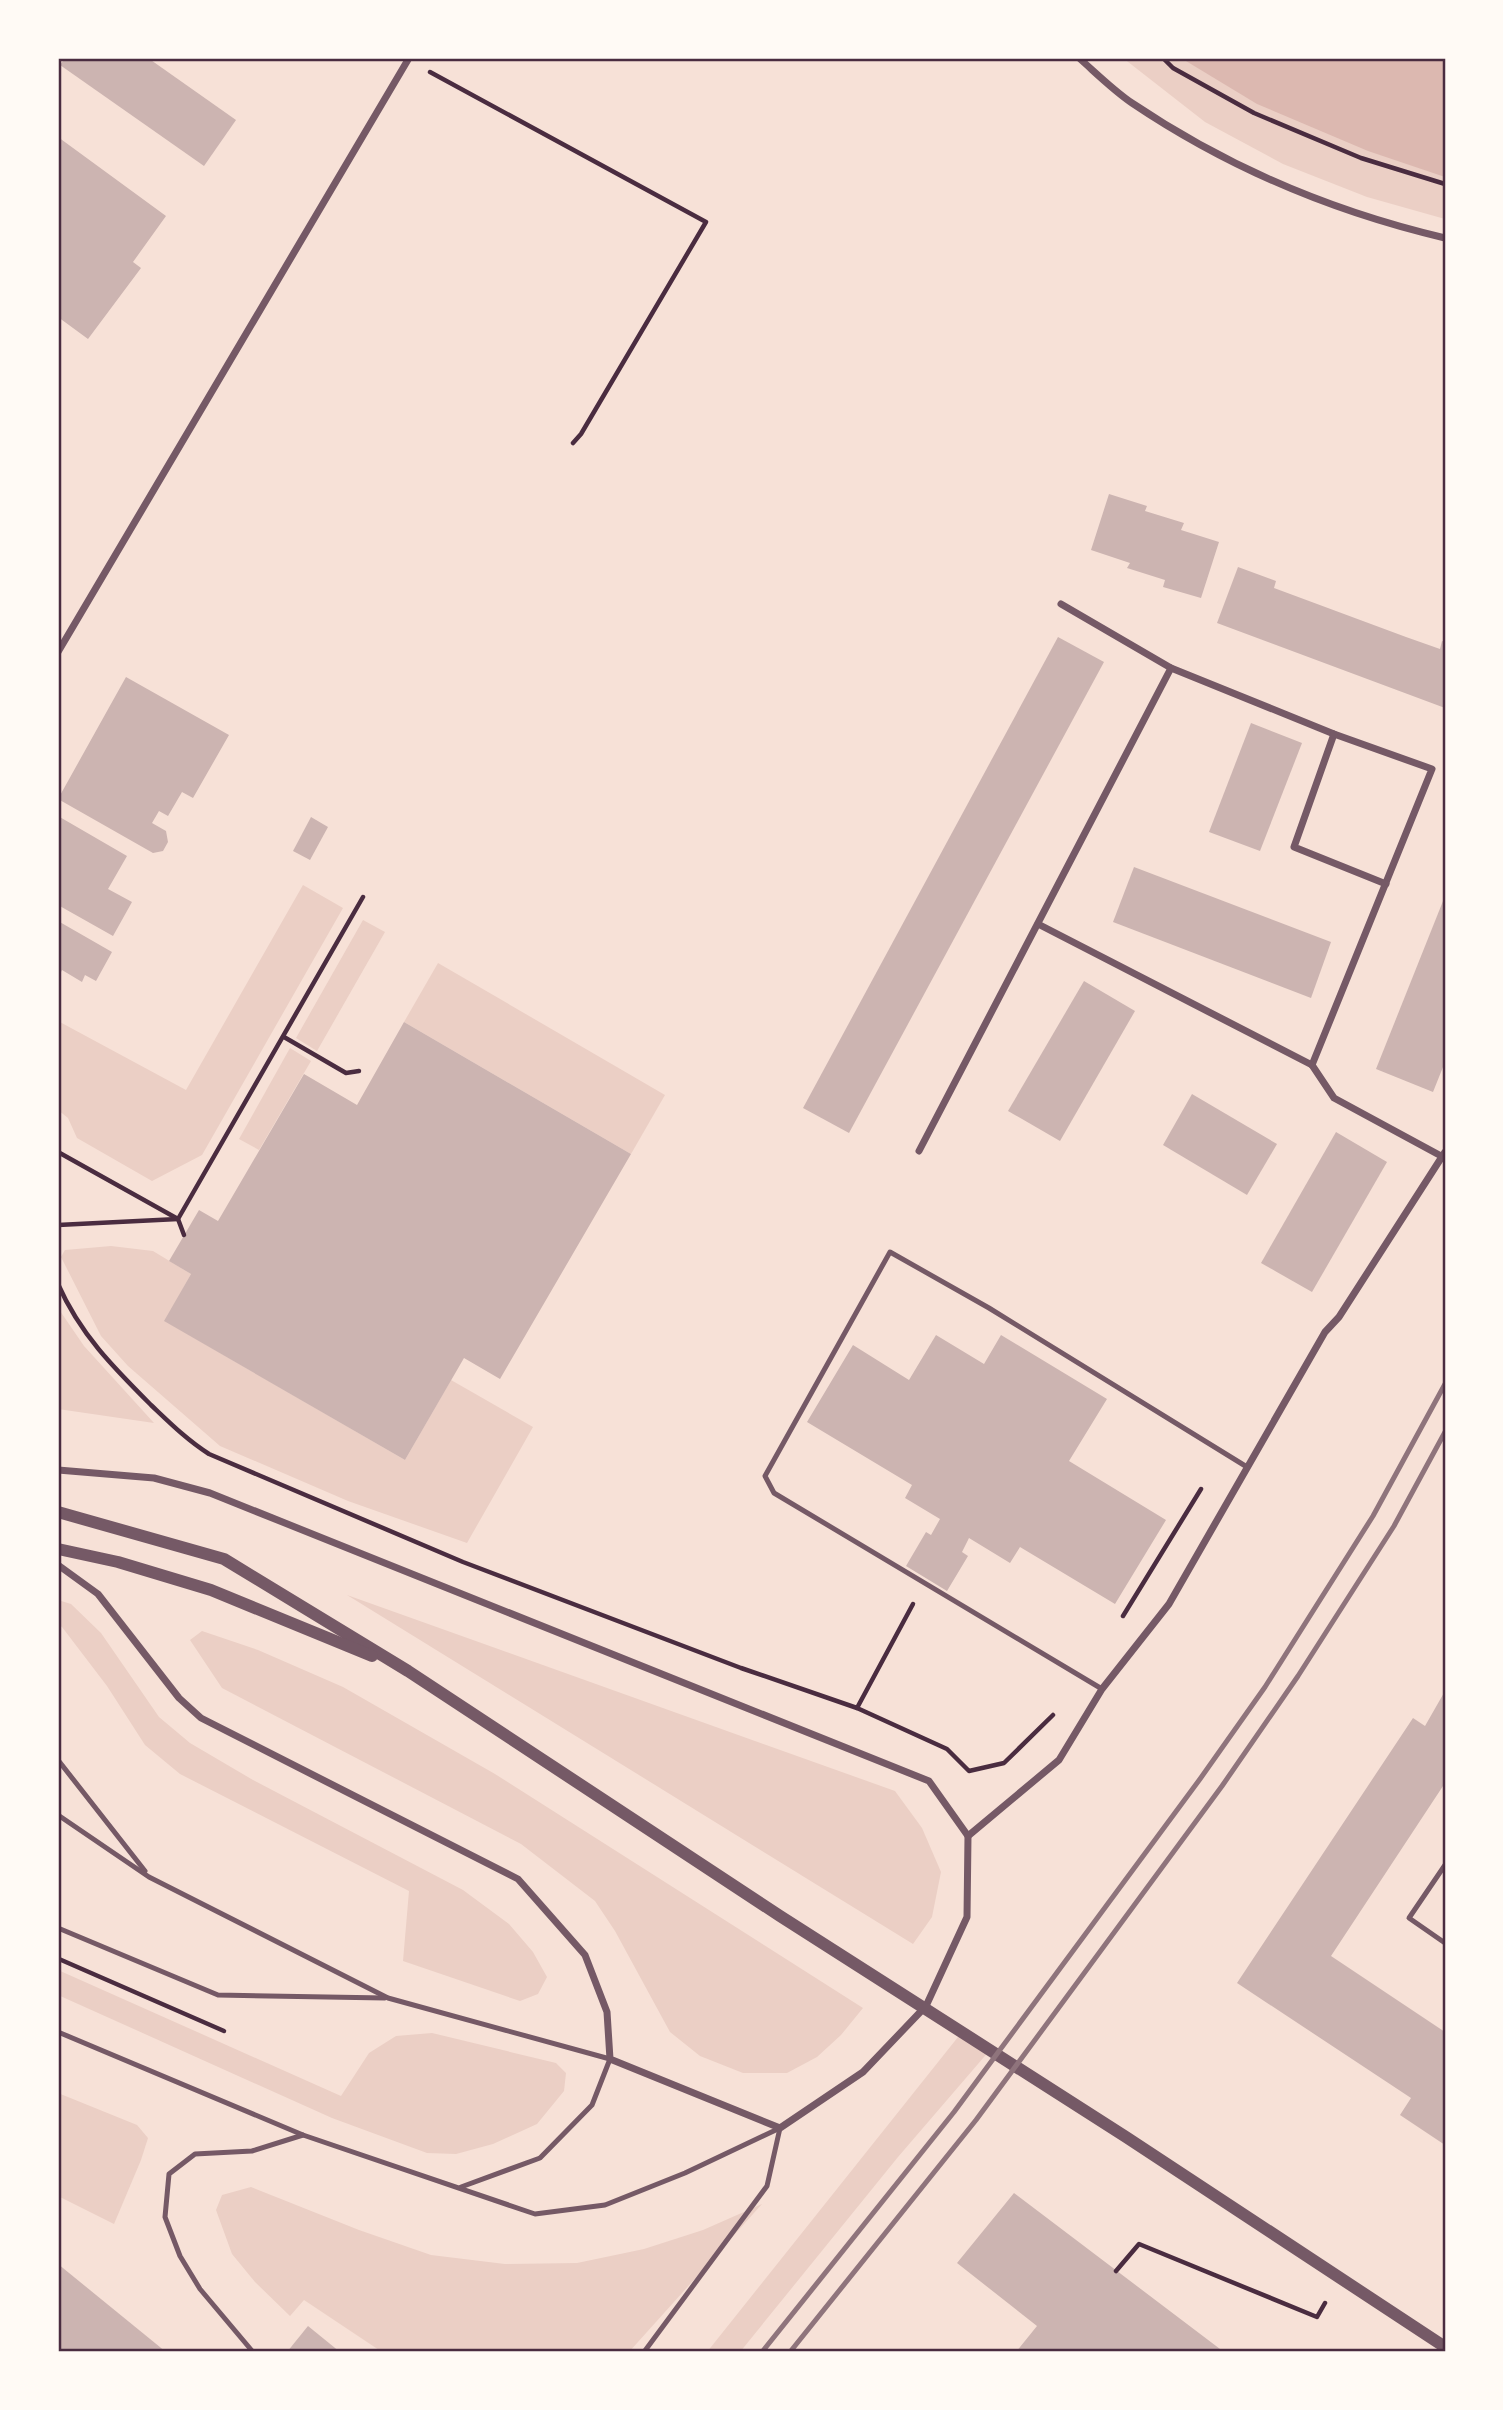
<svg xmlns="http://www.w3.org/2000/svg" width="1503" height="2410" font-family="'PT Sans Narrow',sans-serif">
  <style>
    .green { fill: #ebcfc5 }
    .water { fill: #dcb8b0 }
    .building { fill: #ccb4b1 }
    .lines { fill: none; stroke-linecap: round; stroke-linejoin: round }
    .path { stroke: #4a2c40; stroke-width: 4.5 }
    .service { stroke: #755966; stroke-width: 5 }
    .minor { stroke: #755966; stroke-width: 7 }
    .tertiary { stroke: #755966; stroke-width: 12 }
    .rail { stroke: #8f747c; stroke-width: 5 }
    .neatline { fill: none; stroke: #4a2c40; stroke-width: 2.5 }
  </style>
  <rect width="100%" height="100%" fill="#f7e1d7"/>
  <g class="green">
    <path d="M1123,58H1445V219L1367,197L1283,164L1205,122Z"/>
    <path d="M303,885L343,908L202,1155L152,1181L77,1138L68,1118L58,1110V1021L186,1090Z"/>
    <path d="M363,920L385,932L317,1051L296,1038Z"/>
    <path d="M438,963L665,1095L631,1154L404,1022Z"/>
    <path d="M290,1048L311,1061L259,1150L239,1139Z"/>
    <path d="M111,1246L153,1251L191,1274L165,1321L405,1460L451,1380L533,1427L467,1543L348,1501L220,1446L128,1366L101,1336L61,1257L65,1250Z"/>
    <path d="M58,1308L84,1346L154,1423L58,1409Z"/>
    <path d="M347,1595L895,1791L922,1828L941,1872L932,1917L913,1944Z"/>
    <path d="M58,1600L71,1604L101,1633L159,1717L190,1743L253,1780L463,1890L509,1924L533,1952L547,1977L538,1994L520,2001L403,1961L409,1891L180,1774L145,1745L107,1686L62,1627L58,1625Z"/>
    <path d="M202,1631L258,1650L343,1687L495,1774L863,2008L841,2035L817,2057L787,2073H743L700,2056L670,2032L615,1931L595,1901L521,1844L222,1688L190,1640Z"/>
    <path d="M58,1970L341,2096L369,2053L396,2036L432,2033L556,2063L566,2073L564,2091L537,2124L493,2144L456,2154L427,2153L332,2118L58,1995Z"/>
    <path d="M962,2032L990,2050L898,2157L740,2352H707Z"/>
    <path d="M58,2093L137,2125L148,2138L141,2160L114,2224L58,2196Z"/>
    <path d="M251,2187L359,2230L431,2255L505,2264L577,2263L644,2249L703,2230L762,2204L629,2352H382L304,2300L290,2316L255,2282L232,2254L216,2210L222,2195Z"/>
  </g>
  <path class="water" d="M1181,58H1445V177L1368,151L1257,104Z"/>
  <g class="building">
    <path d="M65,58H148L236,120L204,166L60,65Z"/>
    <path d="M58,137L166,216L133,262L141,268L88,339L58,317Z"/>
    <path d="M1109,494L1147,506L1145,511L1184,523L1181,530L1219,542L1201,598L1163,587L1165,580L1127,568L1130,563L1091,550Z"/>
    <path d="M1238,567L1276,581L1274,588L1406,637L1440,649L1442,641L1445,642V708L1217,623Z"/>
    <path d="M1058,637L1104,662L849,1133L803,1108Z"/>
    <path d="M126,677L229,735L193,798L182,792L168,816L159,811L152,823L166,831L168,842L163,851L153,853L58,799Z"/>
    <path d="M1251,723L1302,743L1260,851L1209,832Z"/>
    <path d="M58,816L127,856L108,889L132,902L113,936L58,905Z"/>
    <path d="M311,817L328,827L310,860L293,851Z"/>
    <path d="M1134,867L1331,942L1311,998L1113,922Z"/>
    <path d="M1445,896V1062L1433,1092L1376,1069Z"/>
    <path d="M58,921L112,952L96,981L85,975L82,982L62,970L58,978Z"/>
    <path d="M1084,981L1135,1011L1060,1141L1008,1111Z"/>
    <path d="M404,1022L631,1154L500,1379L464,1358L405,1460L164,1321L191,1274L169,1261L199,1210L218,1221L304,1074L357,1105Z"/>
    <path d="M1192,1094L1277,1144L1247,1195L1163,1145Z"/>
    <path d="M1336,1132L1387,1162L1312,1292L1261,1263Z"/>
    <path d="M936,1335L984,1364L1001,1335L1107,1399L1069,1461L1166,1520L1115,1604L1020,1547L1010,1563L969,1538L962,1552L968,1556L947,1591L906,1566L926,1532L931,1535L940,1519L905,1498L912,1485L807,1422L853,1345L909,1380Z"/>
    <path d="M1445,1691V1783L1331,1956L1445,2032V2145L1400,2115L1411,2098L1237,1983L1413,1718L1425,1726Z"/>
    <path d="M1014,2193L1224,2352H1016L1037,2326L957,2263Z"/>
    <path d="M58,2264L166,2352H58Z"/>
    <path d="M308,2326L340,2352H287Z"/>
  </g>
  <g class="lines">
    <g class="path">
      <path d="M1163,58L1173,68L1254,113L1361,158L1445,184"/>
      <path d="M430,72L706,222L581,434L573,443"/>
      <path d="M284,1037L346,1073L359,1071"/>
      <path d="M58,1152L178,1219L184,1235"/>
      <path d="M58,1225L178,1219L363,897"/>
      <path d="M58,1284C80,1334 113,1367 151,1405C170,1423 187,1440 209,1454L463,1562L741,1668L857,1708L947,1749L969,1771L1004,1763L1053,1715"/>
      <path d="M1123,1616L1201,1489"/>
      <path d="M857,1708L913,1604"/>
      <path d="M59,1959L224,2031"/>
      <path d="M1116,2271L1139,2244L1317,2317L1325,2303"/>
    </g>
    <g class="service">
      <path d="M1102,1689L774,1493L765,1476L890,1252L989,1308L1247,1467"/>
      <path d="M58,1760L145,1871"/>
      <path d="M58,1815L149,1877L388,1998L610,2059L592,2105L540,2158L461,2187"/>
      <path d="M1445,1865L1409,1918L1445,1943"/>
      <path d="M58,1928L218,1995L385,1998"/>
      <path d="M58,2032L303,2135L535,2214L605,2205L685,2173L780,2128"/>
      <path d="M253,2352L200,2289L180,2256L165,2217L169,2174L195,2154L252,2151L303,2135"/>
      <path d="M644,2352L767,2186L780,2128"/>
    </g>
    <g class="minor">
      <path d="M1079,58C1096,73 1113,90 1132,103C1227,167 1334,212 1445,238"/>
      <path d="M1061,604L1171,668L1334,734L1432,769L1312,1065"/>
      <path d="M58,652L409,58"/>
      <path d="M1334,734L1294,847L1386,884"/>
      <path d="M1038,924L1312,1065L1334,1098L1443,1157"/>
      <path d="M919,1151L1171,668"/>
      <path d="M58,1470L154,1478L210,1493L929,1781L968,1836L967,1917L926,2006L863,2072L780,2128L610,2059L607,2012L585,1955L518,1879L201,1718L179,1698L98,1594L58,1565"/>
      <path d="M968,1836L1059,1760L1102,1689L1169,1604L1325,1332L1339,1317L1445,1152"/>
    </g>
    <g class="tertiary">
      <path d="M58,1512L224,1559L408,1671L780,1916L1126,2137L1445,2347"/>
      <path d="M58,1549L118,1562L211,1590L372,1656"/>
    </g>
    <g class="rail">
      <path d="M762,2352L954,2112L1200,1779L1265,1687L1373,1516L1445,1384"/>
      <path d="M790,2352L976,2120L1222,1786L1298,1676L1394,1526L1445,1432"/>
    </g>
  </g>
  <rect width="1503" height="2410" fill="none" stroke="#fffaf5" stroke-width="119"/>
  <rect x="60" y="60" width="1384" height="2290" class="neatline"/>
</svg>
